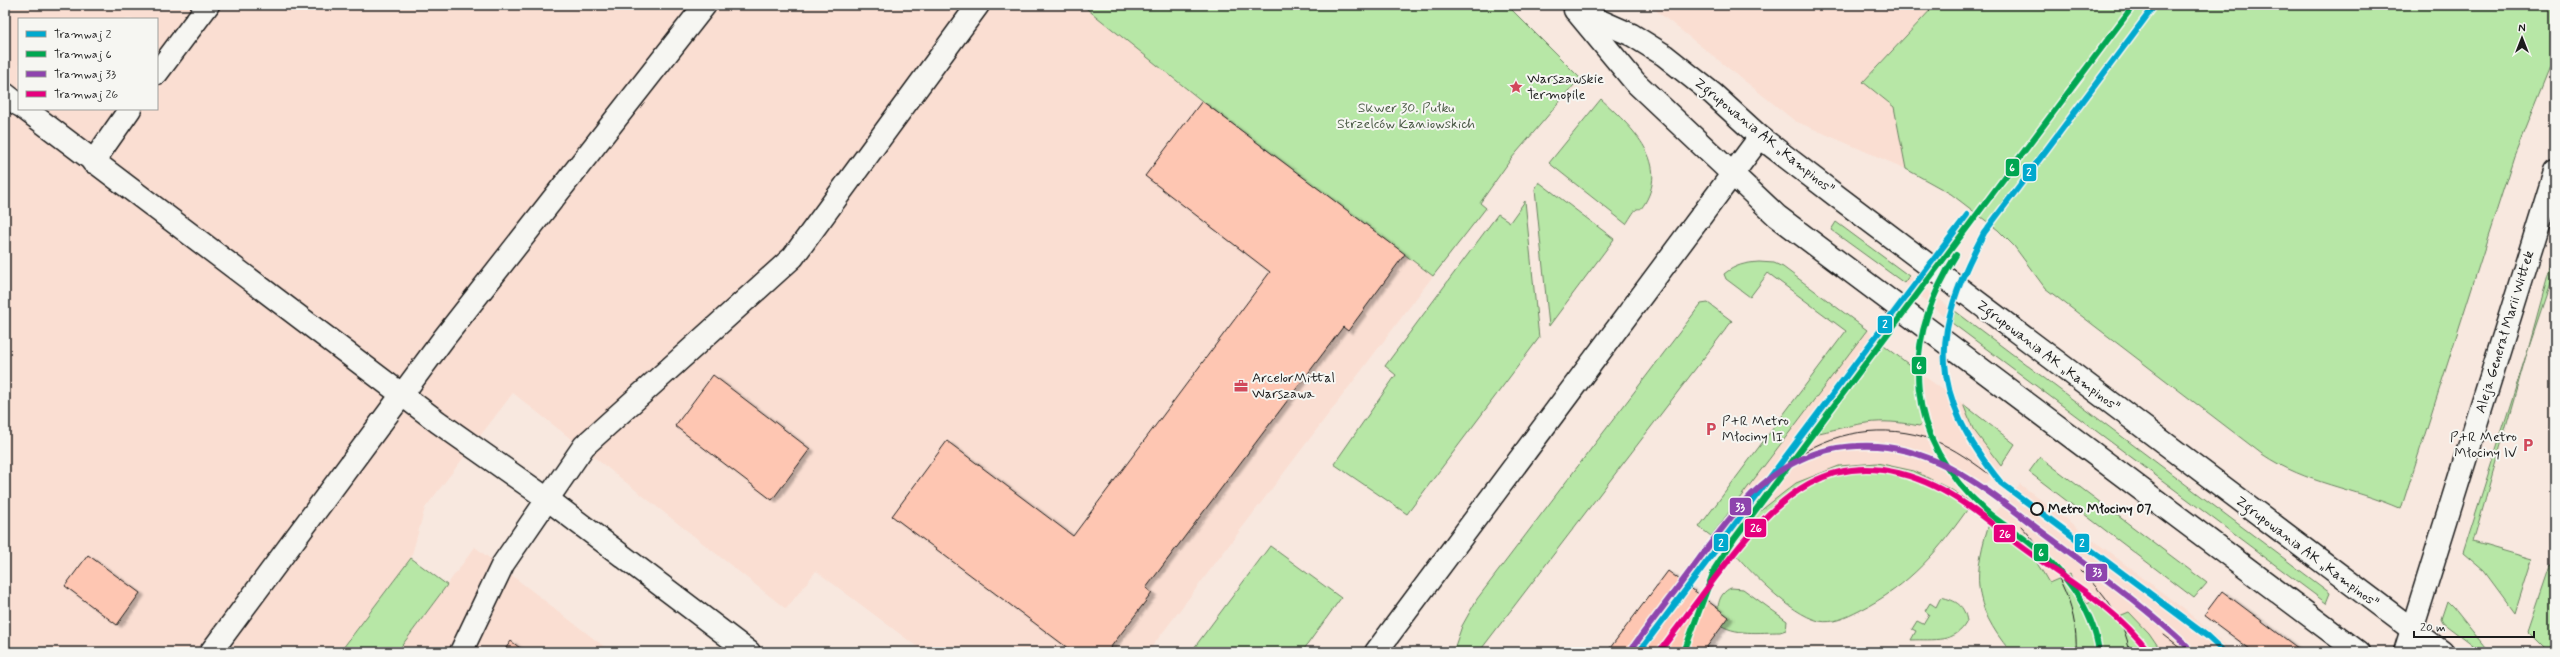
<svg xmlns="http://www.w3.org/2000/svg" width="2560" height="657" font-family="Mynerve,sans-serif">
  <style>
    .built { fill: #faded2; fill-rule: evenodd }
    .green { fill: #b7e7a6; stroke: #6a8261 }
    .building { fill: #fec6b2; stroke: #1c1c1c; filter: url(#shadow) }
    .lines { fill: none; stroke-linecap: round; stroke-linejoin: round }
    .service-casing { stroke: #1c1c1c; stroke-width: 25 }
    .minor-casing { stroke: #1c1c1c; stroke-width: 25 }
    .secondary-casing { stroke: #1c1c1c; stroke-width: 25 }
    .service { stroke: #f6f6f2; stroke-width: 22 }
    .minor { stroke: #f6f6f2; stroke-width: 22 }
    .secondary { stroke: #f6f6f2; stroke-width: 22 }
    .tram { stroke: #1c1c1c; stroke-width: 1 }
    .tram-1-casing { stroke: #f6f6f2; stroke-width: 9 }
    .tram-2-casing { stroke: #f6f6f2; stroke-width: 9 }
    .tram-3-casing { stroke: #f6f6f2; stroke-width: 9 }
    .tram-4-casing { stroke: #f6f6f2; stroke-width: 9 }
    .tram-1 { stroke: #00a9ce; stroke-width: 6 }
    .tram-2 { stroke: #00a651; stroke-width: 6 }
    .tram-3 { stroke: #8e44ad; stroke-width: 6 }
    .tram-4 { stroke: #e5007d; stroke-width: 6 }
    .stop-dot { fill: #f6f6f2; stroke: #1c1c1c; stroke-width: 2 }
    .labels { text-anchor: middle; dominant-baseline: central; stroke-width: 4; stroke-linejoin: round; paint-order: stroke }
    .poi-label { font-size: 14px; fill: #1c1c1c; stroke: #f6f6f2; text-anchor: start }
    .park-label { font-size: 14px; fill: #4a5945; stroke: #f6f6f2 }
    .street-label { font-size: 14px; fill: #1c1c1c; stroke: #f6f6f2 }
    .stop-label { font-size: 14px; font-weight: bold; fill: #1c1c1c; stroke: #f6f6f2; text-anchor: start }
    .line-badge { stroke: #f6f6f2; stroke-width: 1.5 }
    .badge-label { font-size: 11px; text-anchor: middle; font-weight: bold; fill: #fff }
  </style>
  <defs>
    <filter id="shadow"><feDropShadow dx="4.5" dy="2.5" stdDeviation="1" flood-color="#0004"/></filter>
  </defs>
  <rect width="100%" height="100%" fill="#f8e8df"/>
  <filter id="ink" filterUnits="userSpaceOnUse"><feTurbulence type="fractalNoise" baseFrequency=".025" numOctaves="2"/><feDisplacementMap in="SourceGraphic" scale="8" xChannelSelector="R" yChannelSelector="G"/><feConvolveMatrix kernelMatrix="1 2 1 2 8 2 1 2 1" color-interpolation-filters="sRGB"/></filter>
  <g filter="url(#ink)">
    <g class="built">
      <path d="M5,5H1082L1202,101L1433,276L1148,652H924L816,571L786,609L513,393L425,508L411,558L340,652H5ZM19,19H157V109H19Z"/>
      <path d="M1649,5H1935L1863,82L1894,107L1906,169L1795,121Z"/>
      <path d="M1909,276L1955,311L1952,323L1904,283Z"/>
      <path d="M1867,330L1884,345L1819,430V433L1858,423L1881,421L1919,426L1924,419L1916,389L1917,371L1963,404L1973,429L2001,466L1972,503L1952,490L1759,512L1731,549L1711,536Z"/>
      <path d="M2020,484L2185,610L2234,652H2162L2149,633L2111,619L2087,603L2070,574L2049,583L2038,563L2024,546L1991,518Z"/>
      <path d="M475,547L611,652H397Z"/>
    </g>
    <g class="green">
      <path d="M1082,5H1507L1580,78L1511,159L1480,203L1486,208L1433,276L1202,101Z"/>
      <path d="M1935,5H2555V54L2514,156L2401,509C2352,487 2308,485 2262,454L2045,288L2014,246L1998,230L1951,194L1906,169L1894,107L1863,82Z"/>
      <path d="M1601,99C1629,125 1670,160 1645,203C1640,211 1641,208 1637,209C1634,210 1628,222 1626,224L1549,163Z"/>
      <path d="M1539,182L1614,239L1549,326L1535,189Z"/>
      <path d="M1525,201L1539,338L1407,514L1334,464L1396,375L1385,366L1498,214L1510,222Z"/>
      <path d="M1836,222L1909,276L1904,283L1831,230Z"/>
      <path d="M2555,250V269L2528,349L2473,542L2532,559L2515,613L2484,571L2463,553L2528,349Z"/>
      <path d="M1759,262L1774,263L1783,267L1867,330L1711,536L1699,527L1846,331L1768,273L1750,297L1726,279L1724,274C1735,265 1745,263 1759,262Z"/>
      <path d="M1708,303L1732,321L1479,652H1453L1462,626L1477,599L1701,304Z"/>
      <path d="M1955,311L2330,593L2326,603L1952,323Z"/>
      <path d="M1884,345L1917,371L1916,389L1923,423L1919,426C1876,417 1860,424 1819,433V430Z"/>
      <path d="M1963,404L2015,444L2001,466L1973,429Z"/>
      <path d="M2040,457L2207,583L2194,598L2029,472Z"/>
      <path d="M1877,463L1914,471L1952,490L1972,503C1939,550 1911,585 1859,611C1847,617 1833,624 1819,621C1790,614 1749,571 1731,549L1759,512L1796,483L1839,466Z"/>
      <path d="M1991,518C2016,536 2034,555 2049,583L2070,574L2087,603L2100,597L2112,619L2129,612L2149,633L2162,652L2010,651C1972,605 1972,574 1991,518Z"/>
      <path d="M1270,546L1341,598L1302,652H1191Z"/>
      <path d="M411,558L447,585L397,652H340Z"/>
      <path d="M2550,566L2555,567V652L2545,648L2528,631Z"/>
      <path d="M1731,588L1743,589L1787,621L1786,630L1780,632C1761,632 1733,636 1718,623C1717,609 1717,594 1731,588Z"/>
      <path d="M1941,597C1957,601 1964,605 1967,621C1956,644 1933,639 1911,640L1916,631L1912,629L1917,621L1923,624L1929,614L1925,611L1930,603L1936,607Z"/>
      <path d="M2447,601L2453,607L2489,652H2481L2443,623L2441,619Z"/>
    </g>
    <g class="building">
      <path d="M1202,101L1405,254L1348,331L1343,327L1146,588L1152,593L1107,652H1073L892,516L947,441L1073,536L1270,272L1145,176Z"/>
      <path d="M713,375L810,449L772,500L675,426Z"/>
      <path d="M88,555L140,593L117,625L65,586Z"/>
      <path d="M1668,571L1729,617L1703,652H1607Z"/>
      <path d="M2222,591L2303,652H2254L2204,615Z"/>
      <path d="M511,641L525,652H503Z"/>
    </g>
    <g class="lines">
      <g class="service-casing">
        <g id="service">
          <path d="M157,73L208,5"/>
          <path d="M5,94L19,105"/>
          <path d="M25,109L438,422L546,498L749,652"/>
          <path d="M93,162L130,109"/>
          <path d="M211,652L444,338L705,5"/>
          <path d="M461,652L503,564L584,446L793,257L978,5"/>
        </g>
      </g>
      <g class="minor-casing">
        <g id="minor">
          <path d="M1575,10L1632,35L1664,55L1713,94L1760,137L1838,197L2442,652"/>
          <path d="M1577,12L1635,82L1777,216L2358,652"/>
          <path d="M1376,652L1760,137"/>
        </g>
      </g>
      <g class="secondary-casing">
        <path id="secondary" d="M2405,652L2555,172"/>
      </g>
      <use href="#service" class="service"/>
      <use href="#minor" class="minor"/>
      <use href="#secondary" class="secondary"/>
      <g class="tram">
        <path d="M1753,500C1767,485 1780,467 1798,456C1839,428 1896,423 1940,443C1962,453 1982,469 2001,483"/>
        <path d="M2021,526C2053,560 2079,604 2076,652"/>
        <path d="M2080,570C2103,593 2124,618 2130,652"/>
        <path d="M2163,635L2185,652"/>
      </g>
      <g class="tram-1-casing">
        <g id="tram-1">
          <path d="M2155,5L1984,233C1930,334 1928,392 2001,483L2207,636L2224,652"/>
          <path d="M1639,652L1967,215"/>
        </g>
      </g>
      <g class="tram-2-casing">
        <g id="tram-2">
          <path d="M1956,255C1900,344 1903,437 1985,510C1998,522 2013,530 2027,541C2062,568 2093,607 2099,652"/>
          <path d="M1684,652L1715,568L1734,539L2130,10"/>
        </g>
      </g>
      <g class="tram-3-casing">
        <path id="tram-3" d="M1633,647C1654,618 1677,589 1699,559C1724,526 1747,492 1783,469C1805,455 1831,447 1857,446C1936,441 1993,496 2053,540C2099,574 2145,607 2187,646"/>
      </g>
      <g class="tram-4-casing">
        <path id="tram-4" d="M1659,652C1679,626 1698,600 1718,574C1775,498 1833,438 1934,486C1964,500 1989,522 2015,542C2061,577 2114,605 2149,652"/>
      </g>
      <use href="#tram-1" class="tram-1"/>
      <use href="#tram-2" class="tram-2"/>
      <use href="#tram-3" class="tram-3"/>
      <use href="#tram-4" class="tram-4"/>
    </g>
  </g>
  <defs>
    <g id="sight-bare" transform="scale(1.08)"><path d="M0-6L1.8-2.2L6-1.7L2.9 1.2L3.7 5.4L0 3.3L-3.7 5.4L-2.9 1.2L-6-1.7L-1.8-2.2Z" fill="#d1495b" stroke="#f6f6f2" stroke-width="2.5" paint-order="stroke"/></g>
    <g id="office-bare" transform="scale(1.08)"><path d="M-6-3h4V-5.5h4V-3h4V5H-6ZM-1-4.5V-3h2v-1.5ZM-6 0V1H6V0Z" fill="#d1495b" stroke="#f6f6f2" stroke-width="2.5" paint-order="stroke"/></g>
    <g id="parking-bare" transform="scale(1.08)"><path d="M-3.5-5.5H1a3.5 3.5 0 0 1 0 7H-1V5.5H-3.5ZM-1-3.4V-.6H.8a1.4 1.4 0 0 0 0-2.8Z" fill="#d1495b" stroke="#f6f6f2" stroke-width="2.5" paint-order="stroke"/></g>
  </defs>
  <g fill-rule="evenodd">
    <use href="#sight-bare" x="1516" y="87"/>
    <use href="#office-bare" x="1241" y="386"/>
    <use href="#parking-bare" x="1711" y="429"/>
    <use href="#parking-bare" x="2528" y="445"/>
  </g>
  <circle class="stop-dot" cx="2037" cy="509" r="6"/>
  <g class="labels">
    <g class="poi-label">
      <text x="1527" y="79">Warszawskie<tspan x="1527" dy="16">Termopile</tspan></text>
      <text x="1252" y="378">ArcelorMittal<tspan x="1252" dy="16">Warszawa</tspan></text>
      <text x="1722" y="421">P+R Metro<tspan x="1722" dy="16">Młociny II</tspan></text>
      <text x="2517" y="437" text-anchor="end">P+R Metro<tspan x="2517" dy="16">Młociny IV</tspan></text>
    </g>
    <g class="park-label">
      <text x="1406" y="108">Skwer 30. Pułku<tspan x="1406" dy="16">Strzelców Kaniowskich</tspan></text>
    </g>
    <g class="street-label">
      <text transform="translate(1764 136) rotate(39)">Zgrupowania AK „Kampinos”</text>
      <text transform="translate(2505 332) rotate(-73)">Aleja Generał Marii Wittek</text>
      <text transform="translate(2048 356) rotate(37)">Zgrupowania AK „Kampinos”</text>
      <text transform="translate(2307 552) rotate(37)">Zgrupowania AK „Kampinos”</text>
    </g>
    <g class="stop-label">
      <text x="2048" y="509">Metro Młociny 07</text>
    </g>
  </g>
  <g class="line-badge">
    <rect x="2005" y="158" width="15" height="19" rx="4" fill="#00a651"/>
    <rect x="2022" y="163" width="15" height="19" rx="4" fill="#00a9ce"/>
    <rect x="1877" y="315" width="16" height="19" rx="4" fill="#00a9ce"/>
    <rect x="1911" y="356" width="16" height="19" rx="4" fill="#00a651"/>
    <rect x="1729" y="497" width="23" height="19" rx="4" fill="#8e44ad"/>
    <rect x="1744" y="518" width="23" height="20" rx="4" fill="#e5007d"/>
    <rect x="1993" y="524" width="23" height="19" rx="4" fill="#e5007d"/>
    <rect x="1713" y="533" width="16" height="19" rx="4" fill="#00a9ce"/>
    <rect x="2074" y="533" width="16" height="20" rx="4" fill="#00a9ce"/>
    <rect x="2033" y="543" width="16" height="19" rx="4" fill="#00a651"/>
    <rect x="2085" y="563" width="23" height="19" rx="4" fill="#8e44ad"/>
  </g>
  <g class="badge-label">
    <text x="2012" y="171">6</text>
    <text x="2029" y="176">2</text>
    <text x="1885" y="328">2</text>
    <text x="1919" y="369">6</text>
    <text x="1740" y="511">33</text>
    <text x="1756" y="532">26</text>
    <text x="2005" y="538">26</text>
    <text x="1721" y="547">2</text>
    <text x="2082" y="547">2</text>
    <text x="2041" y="556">6</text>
    <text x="2097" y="576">33</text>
  </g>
  <rect width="2560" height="657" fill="none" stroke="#f6f6f2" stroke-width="20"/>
  <rect x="10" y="10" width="2540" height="637" fill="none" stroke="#1c1c1c" stroke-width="1.5" filter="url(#ink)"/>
  <rect x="18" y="18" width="140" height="92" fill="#f6f6f2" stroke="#9f9f9c"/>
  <rect x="26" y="31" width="20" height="6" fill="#00a9ce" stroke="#9f9f9c"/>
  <text x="54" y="38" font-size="12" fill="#1c1c1c">Tramwaj 2</text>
  <rect x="26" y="51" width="20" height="6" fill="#00a651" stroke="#9f9f9c"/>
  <text x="54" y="58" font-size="12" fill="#1c1c1c">Tramwaj 6</text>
  <rect x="26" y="71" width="20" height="6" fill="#8e44ad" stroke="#9f9f9c"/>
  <text x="54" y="78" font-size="12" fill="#1c1c1c">Tramwaj 33</text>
  <rect x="26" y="91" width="20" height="6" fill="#e5007d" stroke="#9f9f9c"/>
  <text x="54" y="98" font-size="12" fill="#1c1c1c">Tramwaj 26</text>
  <g transform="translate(2522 38)" stroke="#f6f6f2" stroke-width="3" paint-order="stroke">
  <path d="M0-3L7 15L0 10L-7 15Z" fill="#1c1c1c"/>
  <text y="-6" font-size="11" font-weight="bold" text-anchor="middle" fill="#1c1c1c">N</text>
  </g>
  <path d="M2414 631v6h120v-6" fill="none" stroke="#1c1c1c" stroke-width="2"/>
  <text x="2420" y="631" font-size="12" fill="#1c1c1c" stroke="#f6f6f2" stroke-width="3" paint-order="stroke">20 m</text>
</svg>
